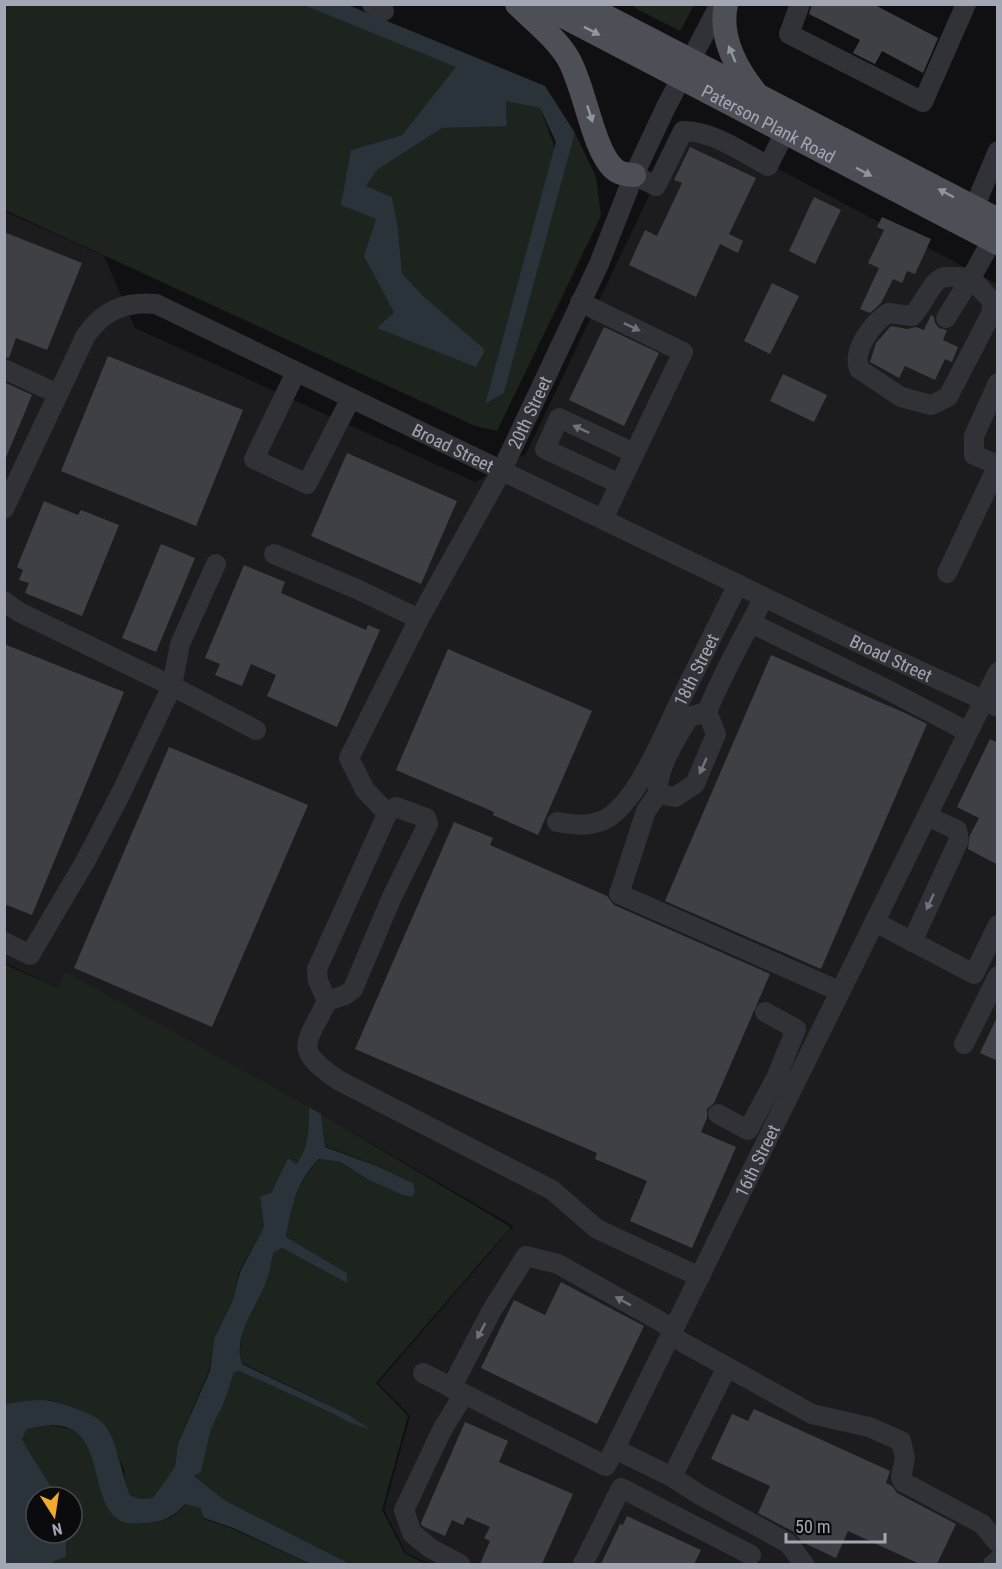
<svg xmlns="http://www.w3.org/2000/svg" width="1002" height="1569" font-family="'Roboto Condensed',sans-serif">
  <style>
    .built { fill: #1c1c1f }
    .green { fill: #1d241e }
    .water { fill: #2a333a }
    .building { fill: #3f4045 }
    .lines { fill: none; stroke-linecap: round; stroke-linejoin: round }
    .minor { stroke: #313237; stroke-width: 20 }
    .major { stroke: #4d4f56; stroke-width: 24 }
    .oneway { fill: #9195a0 }
    .oneway2 { fill: #6f727b }
    .labels { text-anchor: middle; dominant-baseline: central; stroke-width: 5; stroke-linejoin: round; paint-order: stroke }
    .street-label { font-size: 18px; fill: #a2a7b3; stroke: #0b0b0d }
  </style>
  <rect width="100%" height="100%" fill="#101012"/>
  <path class="built" d="M685,120L997,284V1564H429L406,1553L384,1510L410,1416L378,1383L513,1226L309,1107L67,973L58,988L5,963L4,211L104,256L135,328L475,482L526,454Z"/>
  <g class="green">
    <path d="M304,4L457,67L402,135L351,150L376,219L394,312L377,328L423,296L402,273L398,228L392,197L366,186L377,170L442,128L507,125L506,101L540,108L555,148L485,404L504,393L575,133L596,177L601,216L497,431L473,425L5,210V5Z"/>
    <path d="M633,5H694L680,31L637,9Z"/>
    <path d="M4,964L58,988L66,972L309,1107C309,1128 309,1147 296,1164L288,1158L271,1193L260,1196L264,1227L239,1272L232,1302L214,1339L209,1371L178,1442L175,1467L153,1498L140,1499L130,1495L125,1484L124,1470L112,1440L102,1422L80,1410L50,1400L5,1404Z"/>
    <path d="M321,1114L511,1227L376,1383L408,1416L382,1510L405,1554L426,1564H350L226,1501L194,1476L201,1472L211,1429L224,1403L234,1373L239,1371L332,1413L348,1422L369,1429L349,1415L242,1363C233,1334 258,1306 267,1280C270,1271 271,1261 274,1252L282,1248L347,1283V1273L286,1237C292,1207 296,1181 320,1159L339,1162L369,1180L402,1195L412,1197L415,1192L413,1183L378,1166L325,1146Z"/>
    <path d="M43,1425C56,1426 74,1427 82,1438C109,1470 87,1527 150,1523C164,1522 177,1516 185,1504L200,1508L204,1519L233,1529L310,1564H53L55,1561L66,1557L68,1533H72V1497H56C47,1476 32,1459 22,1439L27,1429Z"/>
  </g>
  <g class="water">
    <path d="M304,5H348L545,86L575,133L504,393L485,404L556,142L540,108L506,101L507,126L442,128L377,170L366,186L392,197L398,228L402,273L423,296L485,350L476,367L377,328L394,312L364,256L376,219L341,205L351,150L402,135L456,67Z"/>
    <path d="M309,1107L321,1114L325,1147L377,1166L413,1183L415,1192L412,1197L402,1195L369,1180L340,1162L319,1159C296,1181 292,1207 286,1237L347,1273V1283L282,1248L274,1252C271,1261 270,1271 267,1280C258,1306 232,1335 242,1364L349,1415L371,1430L348,1422L332,1413L239,1371L234,1373L224,1403L211,1429L201,1472L194,1476L226,1501L350,1564H311L233,1528L204,1518L200,1508L185,1504C175,1516 162,1523 145,1523C140,1523 132,1524 127,1523C78,1509 119,1404 27,1429L22,1439C32,1459 47,1476 56,1497H36V1533H67L66,1557L55,1561L53,1564H5V1404C18,1403 37,1398 51,1401C62,1403 94,1414 102,1422C118,1439 121,1475 130,1495L140,1499L153,1498L175,1467L178,1443L210,1371L214,1339L232,1302L240,1272L264,1227L260,1196L271,1193L288,1158L296,1164C309,1148 309,1128 309,1107Z"/>
  </g>
  <g class="building">
    <path d="M812,4H873L938,38L923,73L882,51L875,64L853,53L860,40L809,14Z"/>
    <path d="M690,147L756,178L729,234L743,241L738,253L720,244L696,297L629,265L645,230L657,236L682,183L674,180Z"/>
    <path d="M814,197L841,210L815,264L789,251Z"/>
    <path d="M882,217L931,239L915,274L907,271L902,283L893,279L881,303L870,313L860,309L879,268L868,263L884,230L877,227Z"/>
    <path d="M4,232L82,263L47,350L16,338L9,358L4,357Z"/>
    <path d="M772,283L799,296L770,354L744,341Z"/>
    <path d="M931,315L934,317L935,323L939,328L947,330L943,340L958,347L952,362L945,359L935,380L905,366L899,378L870,362L876,343L891,326L907,329L916,327L924,330Z"/>
    <path d="M604,327L659,353L624,426L569,400Z"/>
    <path d="M108,356L243,410L196,526L61,471Z"/>
    <path d="M783,374L827,395L814,422L770,401Z"/>
    <path d="M4,382L32,395L5,460H4Z"/>
    <path d="M347,453L457,501L421,584L311,536Z"/>
    <path d="M44,501L78,515L81,510L119,525L82,616L25,593L29,583L19,580L23,570L17,567Z"/>
    <path d="M161,544L195,558L156,652L122,638Z"/>
    <path d="M244,565L285,582L281,593L366,630L368,625L380,630L337,727L267,696L276,675L251,664L242,686L215,675L220,664L205,658Z"/>
    <path d="M4,644L124,692L32,915L4,904Z"/>
    <path d="M448,649L592,711L538,835L493,815L494,812L396,770Z"/>
    <path d="M771,655L905,713L927,724L821,969L665,901Z"/>
    <path d="M990,739L998,743V865L968,849L970,835L979,818L957,807Z"/>
    <path d="M169,747L308,805L212,1027L74,968Z"/>
    <path d="M454,822L493,838L490,845L607,896L614,905L770,974L714,1103L707,1109V1118L701,1132L736,1147L692,1248L630,1221L647,1181L595,1159L597,1153L355,1049Z"/>
    <path d="M998,1015V1061L980,1053Z"/>
    <path d="M561,1282L644,1326L597,1424L481,1368L514,1300L545,1315Z"/>
    <path d="M754,1409L890,1471L886,1483L892,1486L897,1493L956,1524L937,1564H920L848,1531L836,1558L802,1542L794,1532L758,1513L770,1486L711,1459L732,1414L748,1421Z"/>
    <path d="M465,1422L508,1441L499,1462L573,1494L542,1564H480L490,1541L484,1538L490,1527L467,1517L463,1525L452,1520L445,1536L422,1526L421,1523Z"/>
    <path d="M627,1516L701,1550L694,1564H601L620,1524L623,1525Z"/>
  </g>
  <g class="lines">
    <g class="minor">
      <path d="M372,4L384,11"/>
      <path d="M800,4L789,34L923,102L966,4"/>
      <path d="M634,175L656,186L683,131C713,131 742,152 768,166L785,132"/>
      <path d="M974,208L998,151"/>
      <path d="M971,278C963,278 949,275 942,278C932,281 921,308 912,316L888,313C873,323 852,349 859,369L901,397L931,405L948,397L991,314L993,302L971,278L992,240"/>
      <path d="M580,302L683,352L603,519"/>
      <path d="M946,318L971,278"/>
      <path d="M4,369L58,394"/>
      <path d="M296,372L254,459L307,484L351,398"/>
      <path d="M998,383L974,436V455L998,465"/>
      <path d="M620,484L545,449L559,418L634,453"/>
      <path id="s1" d="M4,509L86,335C104,310 126,301 156,304L859,643L998,707"/>
      <path d="M274,554L359,590L419,619"/>
      <path d="M947,573L998,465"/>
      <path d="M4,601L19,612L172,686L256,730"/>
      <path d="M751,623L890,691L968,732"/>
      <path d="M707,712L689,717C677,737 655,771 658,794L646,811L619,894L839,991"/>
      <path d="M658,794L675,797L695,784L716,734L707,712C723,672 745,635 764,597"/>
      <path id="s2" d="M388,814L365,790L349,758L419,619L502,470L599,264L634,175L666,107L720,4"/>
      <path id="s3" d="M557,822C573,825 590,827 606,819C638,801 664,733 681,699C700,661 719,623 738,584"/>
      <path d="M875,922L974,974L998,925"/>
      <path d="M4,942L30,955L86,860L122,791L172,686L180,644L216,564"/>
      <path d="M912,942L959,840L957,830L927,816"/>
      <path d="M327,1001L345,995L353,989L391,899L428,824L426,818L396,807L388,812L317,969L318,981L327,1001C306,1045 292,1048 338,1080L552,1190L597,1229L700,1277"/>
      <path d="M964,1044L998,976"/>
      <path d="M718,1114L748,1130L776,1078L796,1029L765,1012"/>
      <path d="M671,1336L812,1414L869,1427L901,1441L905,1458L901,1477L903,1482L982,1524L998,1543"/>
      <path id="s4" d="M423,1373L606,1466L998,672"/>
      <path d="M451,1388L492,1310L526,1256L558,1264L674,1329"/>
      <path d="M615,1449L672,1477L727,1367"/>
      <path d="M672,1477L700,1495L788,1543L804,1564"/>
      <path d="M460,1564L430,1548L412,1533L404,1510L442,1430L464,1394"/>
      <path d="M583,1564L621,1488L751,1555"/>
      <path d="M993,1564L998,1560"/>
    </g>
    <g class="major">
      <path d="M517,4C534,21 555,37 568,58C585,87 592,147 613,168C619,174 626,175 634,175"/>
      <path id="s5" d="M540,4L998,243"/>
      <path d="M582,4L998,220"/>
      <path d="M726,4C719,36 736,68 755,92"/>
    </g>
  </g>
  <defs><path id="oneway-solid" d="M-6-.8H1V-3.2L6.5 0L1 3.2V.8H-6Z" transform="scale(1.5)"/></defs>
  <g class="oneway">
    <use href="#oneway-solid" transform="translate(592 31) rotate(27)"/>
    <use href="#oneway-solid" transform="translate(732 54) rotate(-113)"/>
    <use href="#oneway-solid" transform="translate(590 114) rotate(72)"/>
    <use href="#oneway-solid" transform="translate(864 172) rotate(28)"/>
    <use href="#oneway-solid" transform="translate(946 193) rotate(-152)"/>
  </g>
  <g class="oneway2">
    <use href="#oneway-solid" transform="translate(632 327) rotate(26)"/>
    <use href="#oneway-solid" transform="translate(581 429) rotate(-155)"/>
    <use href="#oneway-solid" transform="translate(703 766) rotate(114)"/>
    <use href="#oneway-solid" transform="translate(930 902) rotate(115)"/>
    <use href="#oneway-solid" transform="translate(623 1301) rotate(-151)"/>
    <use href="#oneway-solid" transform="translate(481 1331) rotate(118)"/>
  </g>
  <g class="labels">
    <g class="street-label">
      <text stroke="none"><textPath href="#s5" startOffset="258">Paterson Plank Road</textPath></text>
      <text stroke="none"><textPath href="#s2" startOffset="459">20th Street</textPath></text>
      <text stroke="none"><textPath href="#s1" startOffset="603">Broad Street</textPath></text>
      <text stroke="none"><textPath href="#s1" startOffset="1089">Broad Street</textPath></text>
      <text stroke="none"><textPath href="#s3" startOffset="226">18th Street</textPath></text>
      <text stroke="none"><textPath href="#s4" startOffset="546">16th Street</textPath></text>
    </g>
  </g>
  <rect width="1002" height="1569" fill="none" stroke="#a2a7b3" stroke-width="12"/>
  <g transform="translate(54 1515) rotate(168)"><circle r="28" fill="#0b0b0d" stroke="#47494f" stroke-width="1.5"/>
  <path d="M0-4.5L10 22L0 15L-10 22Z" fill="#f0ab2b"/>
  <text y="-9" font-size="16" font-weight="bold" text-anchor="middle" fill="#a2a7b3">N</text>
  </g>
  <path d="M786 1533v9h99v-9" fill="none" stroke="#a2a7b3" stroke-width="3"/>
  <text x="795" y="1533" font-size="18" fill="#a2a7b3" stroke="#0b0b0d" stroke-width="4.5" paint-order="stroke">50 m</text>
</svg>
